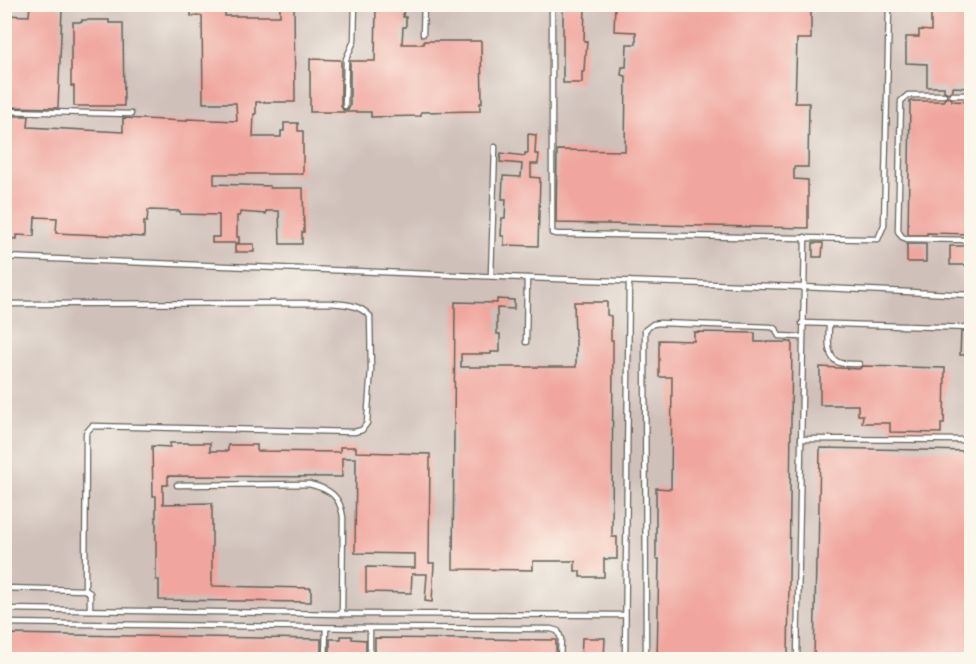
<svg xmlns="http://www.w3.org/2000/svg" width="976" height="664" font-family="'Gentium Book Plus',serif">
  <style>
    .industrial { fill: #cfc0ba }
    .building { fill: #f0a69e }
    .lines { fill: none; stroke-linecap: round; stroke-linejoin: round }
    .lane-casing { stroke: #656256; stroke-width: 7 }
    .lane { stroke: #fff; stroke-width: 4.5 }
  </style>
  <rect width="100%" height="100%" fill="#fbf7ec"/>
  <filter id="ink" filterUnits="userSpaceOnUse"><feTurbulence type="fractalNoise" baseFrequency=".0167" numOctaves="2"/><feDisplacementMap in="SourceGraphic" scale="12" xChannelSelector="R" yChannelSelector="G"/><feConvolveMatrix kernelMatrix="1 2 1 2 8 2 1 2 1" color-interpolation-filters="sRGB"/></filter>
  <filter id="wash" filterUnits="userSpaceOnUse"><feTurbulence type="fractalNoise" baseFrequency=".008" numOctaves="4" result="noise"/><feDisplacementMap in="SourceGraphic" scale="24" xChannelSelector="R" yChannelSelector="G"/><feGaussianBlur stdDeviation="1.35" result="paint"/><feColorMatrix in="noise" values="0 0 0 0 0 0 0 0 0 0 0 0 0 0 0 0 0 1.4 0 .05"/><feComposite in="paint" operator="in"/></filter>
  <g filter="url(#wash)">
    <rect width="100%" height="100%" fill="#ece3c3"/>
    <rect class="industrial" x="5" y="5" width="966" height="654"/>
    <g id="blocks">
      <g class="building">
        <path d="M30,4H59V10H62L58,108L4,107V15L29,16Z"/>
        <path d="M191,4H225V16H280V4H294L295,102H256V114H254L253,137H281V131H284V123H298V131H303V174H214V184L270,186V188H303L304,232H302V244H280L279,211H266V214L240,212V216H237V237H239V243H212V237H219V215L180,214V211L148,210L147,222H144V237L56,233L57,218L35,217L34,236L17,235V239L4,238V116H29L28,127L123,132V118L185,121H187V119L237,121L236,103H203L202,16H191Z"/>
        <path d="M615,4H811V39H797L795,103H809L808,167H794V179L808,180V228L556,223L557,150L625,151L626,76L621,75L622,67H626L627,44H636V32L614,31Z"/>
        <path d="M893,4H972V88L953,87V90L948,93L944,91V87H927V64L906,63V37H919V30L931,31V11L893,10Z"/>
        <path d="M563,5L585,6L584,41H587L586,55H585L584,72H582V83H563Z"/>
        <path d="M384,6L404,7L403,17H406V27H403L402,44H424V41H481L482,103H480V111L421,112V116L371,117V112H310V59L340,60L341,61V106L343,110H348L350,106V61H375L376,8H384Z"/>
        <path d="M82,20H109V23H123L124,106H74V86H71V45H73V22H82Z"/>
        <path d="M948,97L952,99V101L972,102V234L927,233V235H908L910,101H944V99Z"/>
        <path d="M528,134L536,135L535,154H539L538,164H531V177L540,178L538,246L504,245V236H501L502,218H505L506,199H502L503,176L521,177L522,164L500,162L501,153L525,156V153H528Z"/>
        <path d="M813,243H823L822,257H813Z"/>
        <rect x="235" y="244" width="19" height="8"/>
        <rect x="907" y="244" width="19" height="18"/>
        <rect x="950" y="246" width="22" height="19"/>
        <path d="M497,299L514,300V309L497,308V334H500V352H491V354H461V367H576V337H575L574,302H607V315L611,316V340H613L612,537H617V559H604V577H580V571H575V561H533V570L453,569L455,302L497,303Z"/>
        <path d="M694,332L755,333V342H792L788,660H657L659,559H656V488L671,489L672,377H659V340L694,341Z"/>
        <path d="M961,332H972V355H960Z"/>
        <path d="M863,366L945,368L944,424H941V433L890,432V423H862L863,415H858V405H820V367L859,369Z"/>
        <path d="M170,443H210V451H228V445H257V451L340,452V447H356V452L430,454L429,563H434L432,602L425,601L427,574H412L411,593L366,592V567L415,568V554L355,553L356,458H342V477L168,476V485H163V504L212,503V586L311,588V602L159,600V580H156V496H153L152,446L170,447Z"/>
        <path d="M820,448L972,451V660H814L816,560H818Z"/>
        <path d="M4,634L321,639V660H4Z"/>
        <path d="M341,636H352V639L366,640V660H330V639H341Z"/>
        <path d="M375,638L556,640V660H375Z"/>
        <path d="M582,638H605L604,660H581Z"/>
      </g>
    </g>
  </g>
  <g filter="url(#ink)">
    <use href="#blocks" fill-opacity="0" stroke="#656256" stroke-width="1.5"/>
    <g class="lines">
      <g class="lane-casing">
        <g id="lane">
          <path d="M552,4V233L557,234L865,239H878L884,225L889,7L886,4"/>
          <path d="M423,34L424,4"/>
          <path d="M944,95H908L901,101L898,231L902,237L907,239L972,240"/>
          <path d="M952,95H972"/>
          <path d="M345,106L346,59L354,41L355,4"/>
          <path d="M4,111L131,114"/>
          <path d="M4,257L527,278L803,287L972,295"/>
          <path d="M491,276L495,147"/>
          <path d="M4,304L329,303C344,304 358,304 370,316L371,369L367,423L362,430L354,432L92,426L86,433L85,590"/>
          <path d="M802,323L972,328"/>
          <path d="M829,324C829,335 825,359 840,363C846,364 853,364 859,364"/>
          <path d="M526,342L527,278"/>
          <path d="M801,439L972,440"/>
          <path d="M177,485L309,484C329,489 340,495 343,517L342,614"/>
          <path d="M4,588L85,590L90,593V610"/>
          <path d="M4,609L342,614L625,615"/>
          <path d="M4,623L370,628L551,629L558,631L561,639L560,660"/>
          <path d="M325,660L326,628"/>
          <path d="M370,660V628"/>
          <path d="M625,660L629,281"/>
          <path d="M646,660L645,330L653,324L660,323L771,327L776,329L779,336L802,337"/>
          <path d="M797,660L805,237"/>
        </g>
      </g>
      <use href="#lane" class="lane"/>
    </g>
  </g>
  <rect width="976" height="664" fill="none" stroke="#fbf7ec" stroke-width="24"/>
</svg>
